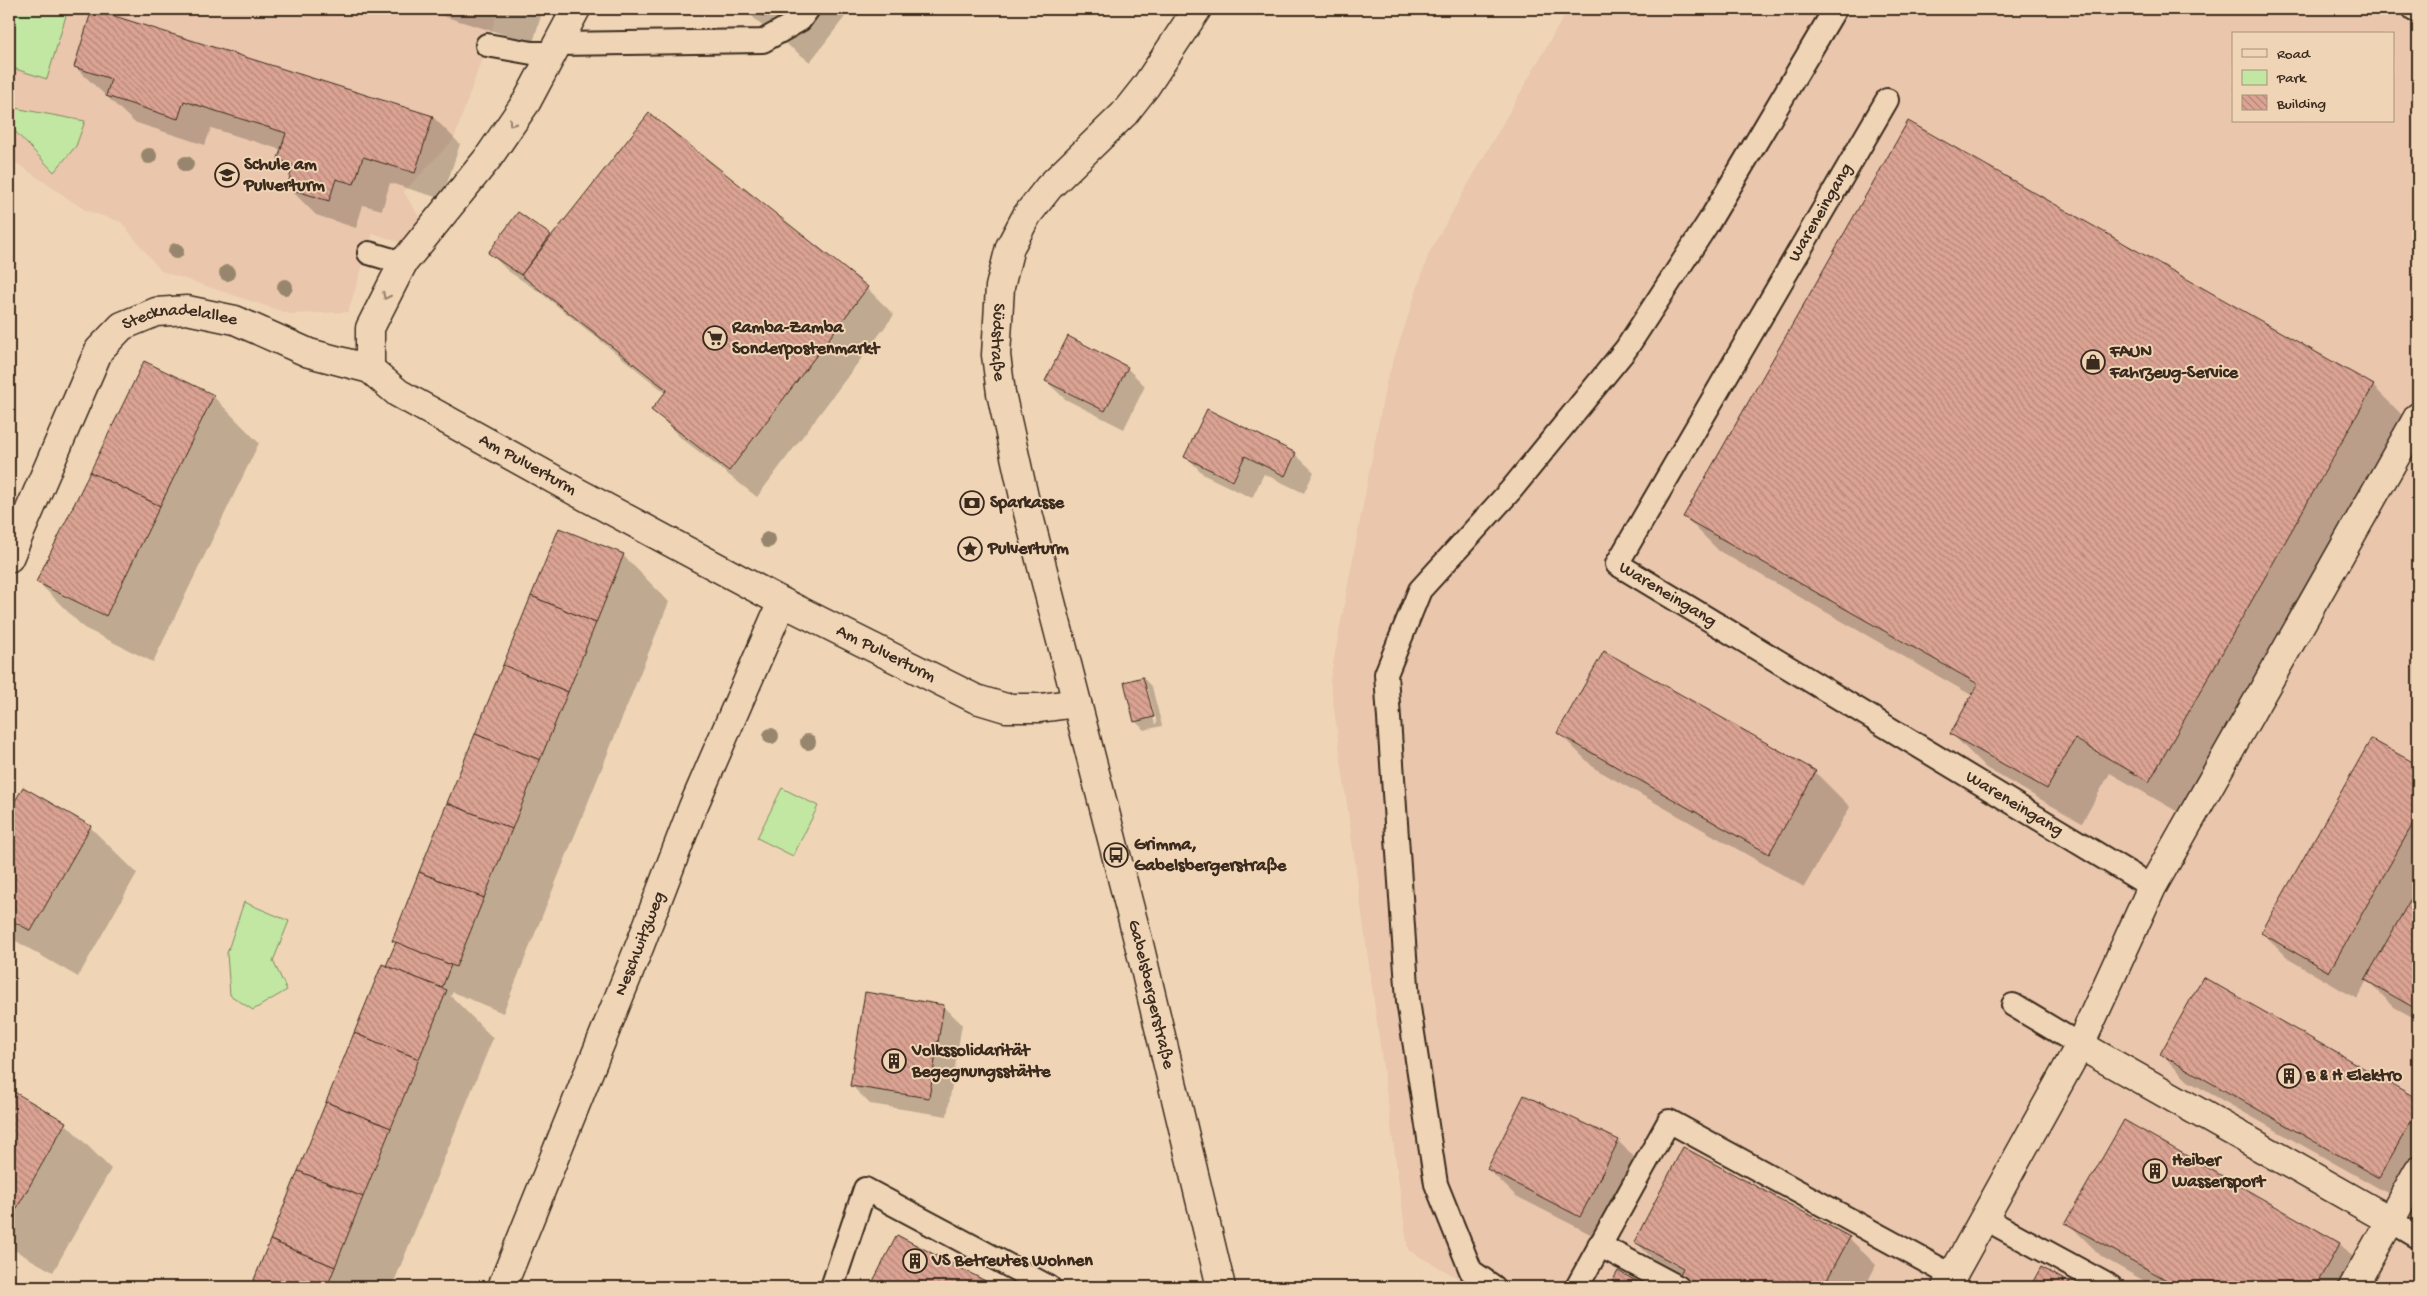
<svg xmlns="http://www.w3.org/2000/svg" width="2427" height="1296" font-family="'Gochi Hand',sans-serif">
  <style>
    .built { fill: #e9c6ac; fill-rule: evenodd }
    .green { fill: #c2e7a2; stroke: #7e8860 }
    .shadow { fill: #0003; fill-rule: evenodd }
    .building { fill: url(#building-back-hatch); stroke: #3b2a1e }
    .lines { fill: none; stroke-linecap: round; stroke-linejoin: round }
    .service-casing { stroke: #3b2a1e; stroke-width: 26 }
    .minor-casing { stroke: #3b2a1e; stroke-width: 31 }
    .service { stroke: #efd5b6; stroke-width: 22 }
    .minor { stroke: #efd5b6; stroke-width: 28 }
    .tree { fill: #97866d }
    .oneway { stroke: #95806a }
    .labels { text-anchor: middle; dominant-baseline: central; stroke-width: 4; stroke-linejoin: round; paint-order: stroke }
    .poi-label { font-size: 18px; font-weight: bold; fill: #3b2a1e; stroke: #efd5b6; text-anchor: start }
    .street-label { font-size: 18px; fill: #3b2a1e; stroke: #efd5b6 }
  </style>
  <defs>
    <pattern id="building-back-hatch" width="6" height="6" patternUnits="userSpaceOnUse" patternTransform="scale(1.25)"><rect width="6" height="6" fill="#dba393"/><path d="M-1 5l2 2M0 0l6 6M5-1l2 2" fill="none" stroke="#b38577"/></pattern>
  </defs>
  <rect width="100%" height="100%" fill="#efd5b6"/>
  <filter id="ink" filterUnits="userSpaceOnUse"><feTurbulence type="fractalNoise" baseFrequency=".02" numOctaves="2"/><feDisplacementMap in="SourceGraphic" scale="10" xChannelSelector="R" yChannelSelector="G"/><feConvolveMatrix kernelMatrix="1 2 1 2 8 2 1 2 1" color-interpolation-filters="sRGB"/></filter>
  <g filter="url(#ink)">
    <g class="built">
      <path d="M9,9H499L454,139L404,192L421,220L409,246L373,233L348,312L290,314L161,271L121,222L85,210L9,158Z"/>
      <path d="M1568,9H2418V1287H1474L1408,1250L1330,680L1386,383L1429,253ZM2233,34H2393V121H2233Z"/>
    </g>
    <g class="green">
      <path d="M9,9H68L47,79L9,67Z"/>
      <path d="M9,107L85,121L76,146L54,172L9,125Z"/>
      <path d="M782,788L818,806L793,856L757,838Z"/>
      <path d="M244,902L289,921L273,961L287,990L253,1010L230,995L227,953Z"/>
    </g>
    <g class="shadow">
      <path d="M419,9H543L533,43Z"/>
      <path d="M745,9H851L810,62L761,25Z"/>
      <path d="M75,67L433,117L460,144L442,199L390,183L382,210L363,205L356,228L316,215L289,188L292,173L279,159L282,150L211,128L205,145L134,122Z"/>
      <path d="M1908,123L2373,386L2408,421L2185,816L2110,773L2082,823L1986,768L1952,734L1973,696L1719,551L1685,517Z"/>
      <path d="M518,214L552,238L867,288L894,315L757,497L680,437L653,410L666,393L541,293L508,271L490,253Z"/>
      <path d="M1127,368L1145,386L1124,429L1065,399L1046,381Z"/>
      <path d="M213,396L259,443L153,662L84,628L38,582Z"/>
      <path d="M1295,454L1314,472L1304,493L1264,474L1252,498L1204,475L1186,456Z"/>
      <path d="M623,555L669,602L503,1013L453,992L451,996L493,1038L392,1287H253L383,965L387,967L397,944L393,940Z"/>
      <path d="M1143,678L1152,687L1162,726L1144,730L1135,721ZM1145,687H1147L1157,723L1155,724Z"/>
      <path d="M1559,733L1815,772L1850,807L1804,887L1594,768Z"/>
      <path d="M2372,740L2418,767V1020L2394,1007L2367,980L2357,999L2290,960L2263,933Z"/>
      <path d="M24,788L90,827L137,873L78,977L9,937V815Z"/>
      <path d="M2204,979L2418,1101V1184L2407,1204L2188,1081L2161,1054Z"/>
      <path d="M943,1006L962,1024L947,1116L870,1104L851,1085Z"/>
      <path d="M9,1090L65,1123L111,1169L53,1272L9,1247Z"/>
      <path d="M1618,1141L1645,1168L1608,1243L1516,1196L1488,1169Z"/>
      <path d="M2067,1222L2340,1244L2374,1278L2369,1287H2155L2102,1257Z"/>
      <path d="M897,1237L994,1287H871Z"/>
      <path d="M1849,1238L1876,1265L1865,1287H1692L1687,1281L1663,1269L1636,1242Z"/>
    </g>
    <g class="building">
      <path d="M92,9L433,116L415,173L363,157L354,184L336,179L329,201L287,188L293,165L278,159L286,133L184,101L178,119L106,96L111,79L74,67Z"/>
      <path d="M753,9H769L763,16Z"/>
      <path d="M649,113L868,287L729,471L651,410L667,390L521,275Z"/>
      <path d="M1908,121L2374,385L2149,782L2075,739L2047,789L1950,734L1978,684L1683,517Z"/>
      <path d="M518,212L551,235L521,275L488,253Z"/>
      <path d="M1068,336L1128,367L1105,411L1045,381Z"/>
      <path d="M144,361L214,395L160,506L90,472Z"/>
      <path d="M1207,409L1296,453L1285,476L1245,456L1233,481L1184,457Z"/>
      <path d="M90,472L160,506L106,616L36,582Z"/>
      <path d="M559,528L624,554L596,623L531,596Z"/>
      <path d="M531,596L596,623L568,692L503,665Z"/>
      <path d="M1604,651L1816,771L1769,854L1557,733Z"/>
      <path d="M503,665L568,692L540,760L475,734Z"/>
      <path d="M1143,677L1154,717L1134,722L1124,682Z"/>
      <path d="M475,734L540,760L512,829L447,803Z"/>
      <path d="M2371,739L2418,765V815L2329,972L2261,933Z"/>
      <path d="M23,787L91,826L31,931L9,919V812Z"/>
      <path d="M447,803L512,829L484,898L419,872Z"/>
      <path d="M419,872L484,898L456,967L392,941Z"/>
      <path d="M2418,886V1010L2365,980Z"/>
      <path d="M396,942L451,965L442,988L386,966Z"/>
      <path d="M382,964L447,990L419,1059L354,1033Z"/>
      <path d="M2203,977L2418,1099V1109L2379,1178L2160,1054Z"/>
      <path d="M865,992L944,1005L929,1098L850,1086Z"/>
      <path d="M354,1033L419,1059L391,1128L326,1102Z"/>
      <path d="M9,1089L66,1122L9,1222Z"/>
      <path d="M1524,1095L1619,1140L1580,1217L1487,1169Z"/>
      <path d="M326,1102L391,1128L363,1197L298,1171Z"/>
      <path d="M2124,1120L2340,1243L2315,1287H2179L2065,1223Z"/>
      <path d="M1683,1147L1850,1237L1823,1287H1700L1679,1276L1683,1268L1634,1242Z"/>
      <path d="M298,1171L363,1197L335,1267L270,1240Z"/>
      <path d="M897,1235L997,1287H870Z"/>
      <path d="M270,1240L335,1267L327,1287H251Z"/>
      <path d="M2041,1267L2077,1287H2030Z"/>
      <path d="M1618,1271L1647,1287H1609Z"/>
    </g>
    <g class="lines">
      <g class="service-casing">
        <g id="service">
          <path d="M2414,9L2418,11"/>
          <path d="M559,44L763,41L800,20L808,9"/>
          <path d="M487,45L532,53H554"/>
          <path id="s1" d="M1887,100L1617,564L2152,887"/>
          <path d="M369,253L403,263"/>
          <path d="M2013,1005L2080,1045"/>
          <path d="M1984,1218L2111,1287"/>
          <path d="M2391,1221L2418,1237"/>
          <path d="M1599,1245L1678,1287"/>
          <path d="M832,1287L865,1189L1049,1287"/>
          <path d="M1494,1287L1471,1271L1436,1184L1408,1001L1386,674L1420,590L1511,490L1626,349L1710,220L1835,9"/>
          <path d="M1577,1287L1669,1121L1953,1276"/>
        </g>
      </g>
      <g class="minor-casing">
        <g id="minor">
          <path id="s2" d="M1197,9L1146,86L1124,114L1049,187L1027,215L1010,247L1000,287L996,355L1001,393L1024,497L1139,944L1221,1287"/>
          <path d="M370,369V328L403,263L488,158L527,101L576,9"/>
          <path id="s3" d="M9,558L99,350L122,326L156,312L187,310L235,320L309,353L370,369L398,393L575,491L782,602L976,699L1006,708H1040L1077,703"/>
          <path d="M2080,1045L2391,1221"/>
          <path id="s4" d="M502,1287L640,945L693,807L782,602"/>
          <path d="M1946,1287L2080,1045L2152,887L2418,417"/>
          <path d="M2353,1287L2418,1171"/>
        </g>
      </g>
      <use href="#service" class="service"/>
      <use href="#minor" class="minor"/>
    </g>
    <g class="tree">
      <circle cx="149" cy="156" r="8"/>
      <circle cx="186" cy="164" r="8"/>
      <circle cx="227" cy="178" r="8"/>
      <circle cx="176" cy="251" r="8"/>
      <circle cx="227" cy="273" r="8"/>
      <circle cx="285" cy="287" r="8"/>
      <circle cx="768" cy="540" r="8"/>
      <circle cx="771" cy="736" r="8"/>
      <circle cx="808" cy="742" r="8"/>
    </g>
    <defs><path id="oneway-chevron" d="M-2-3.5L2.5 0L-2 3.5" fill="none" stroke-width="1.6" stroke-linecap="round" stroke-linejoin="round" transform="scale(1.25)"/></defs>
    <g class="oneway">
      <use href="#oneway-chevron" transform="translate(512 123) rotate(125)"/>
      <use href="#oneway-chevron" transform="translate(386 296) rotate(117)"/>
    </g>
  </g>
  <defs>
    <g id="school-ring" transform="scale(1.25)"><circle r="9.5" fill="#efd5b6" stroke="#3b2a1e" stroke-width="1.5"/><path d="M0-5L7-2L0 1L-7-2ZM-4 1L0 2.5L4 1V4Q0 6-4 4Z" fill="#3b2a1e"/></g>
    <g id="supermarket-ring" transform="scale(1.25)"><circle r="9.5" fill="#efd5b6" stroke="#3b2a1e" stroke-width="1.5"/><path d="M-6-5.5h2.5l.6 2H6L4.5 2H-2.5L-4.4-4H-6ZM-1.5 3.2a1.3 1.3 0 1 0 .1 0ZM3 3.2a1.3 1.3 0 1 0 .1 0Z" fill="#3b2a1e"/></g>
    <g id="shop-ring" transform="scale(1.25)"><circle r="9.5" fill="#efd5b6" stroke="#3b2a1e" stroke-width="1.5"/><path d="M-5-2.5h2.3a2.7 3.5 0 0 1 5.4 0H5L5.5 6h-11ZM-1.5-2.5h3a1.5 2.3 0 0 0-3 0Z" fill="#3b2a1e"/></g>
    <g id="bank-ring" transform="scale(1.25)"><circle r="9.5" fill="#efd5b6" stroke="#3b2a1e" stroke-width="1.5"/><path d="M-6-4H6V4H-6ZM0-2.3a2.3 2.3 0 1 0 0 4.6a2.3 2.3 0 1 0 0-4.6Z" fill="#3b2a1e"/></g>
    <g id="sight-ring" transform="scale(1.25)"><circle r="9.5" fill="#efd5b6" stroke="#3b2a1e" stroke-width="1.5"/><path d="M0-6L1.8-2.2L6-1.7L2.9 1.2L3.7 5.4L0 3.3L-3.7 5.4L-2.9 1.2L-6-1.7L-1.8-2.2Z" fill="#3b2a1e"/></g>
    <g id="bus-ring" transform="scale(1.25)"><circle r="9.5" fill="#efd5b6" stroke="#3b2a1e" stroke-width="1.5"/><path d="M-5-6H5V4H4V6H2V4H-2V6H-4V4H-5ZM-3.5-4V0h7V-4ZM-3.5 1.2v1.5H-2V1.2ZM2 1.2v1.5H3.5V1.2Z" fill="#3b2a1e"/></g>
    <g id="building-ring" transform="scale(1.25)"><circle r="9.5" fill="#efd5b6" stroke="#3b2a1e" stroke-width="1.5"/><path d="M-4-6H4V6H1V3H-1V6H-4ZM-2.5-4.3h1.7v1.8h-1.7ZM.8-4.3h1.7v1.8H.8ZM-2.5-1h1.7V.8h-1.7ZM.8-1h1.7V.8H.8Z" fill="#3b2a1e"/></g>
  </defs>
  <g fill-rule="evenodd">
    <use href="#school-ring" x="227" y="175"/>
    <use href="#supermarket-ring" x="715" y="338"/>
    <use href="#shop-ring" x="2093" y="362"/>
    <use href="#bank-ring" x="972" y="503"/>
    <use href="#sight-ring" x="970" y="549"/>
    <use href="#bus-ring" x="1116" y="855"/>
    <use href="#building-ring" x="894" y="1061"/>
    <use href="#building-ring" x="2289" y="1076"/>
    <use href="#building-ring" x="2155" y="1171"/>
    <use href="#building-ring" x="915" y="1261"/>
  </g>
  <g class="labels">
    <g class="poi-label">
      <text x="244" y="165">Schule am<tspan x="244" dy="21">Pulverturm</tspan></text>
      <text x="732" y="328">Ramba-Zamba<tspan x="732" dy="21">Sonderpostenmarkt</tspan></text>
      <text x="2110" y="352">FAUN<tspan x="2110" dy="21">Fahrzeug-Service</tspan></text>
      <text x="990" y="503">Sparkasse</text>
      <text x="988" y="549">Pulverturm</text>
      <text x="1134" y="845">Grimma,<tspan x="1134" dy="21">Gabelsbergerstraße</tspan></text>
      <text x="912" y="1051">Volkssolidarität<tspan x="912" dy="21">Begegnungsstätte</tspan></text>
      <text x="2306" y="1076">B &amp; H Elektro</text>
      <text x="2172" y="1161">Heiber<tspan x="2172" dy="21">Wassersport</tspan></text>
      <text x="932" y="1261">VS Betreutes Wohnen</text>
    </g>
    <g class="street-label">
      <text transform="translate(1821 213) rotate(-60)">Wareneingang</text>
      <text stroke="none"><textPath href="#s3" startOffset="320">Stecknadelallee</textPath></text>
      <text stroke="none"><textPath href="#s2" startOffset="401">Südstraße</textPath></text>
      <text stroke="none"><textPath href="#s3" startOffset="706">Am Pulverturm</textPath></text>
      <text stroke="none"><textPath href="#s1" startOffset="596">Wareneingang</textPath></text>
      <text stroke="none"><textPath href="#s3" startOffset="1111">Am Pulverturm</textPath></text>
      <text stroke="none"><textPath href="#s1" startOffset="1001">Wareneingang</textPath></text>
      <text stroke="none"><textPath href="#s4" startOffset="370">Neschwitzweg</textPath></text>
      <text stroke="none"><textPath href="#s2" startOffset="1072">Gabelsbergerstraße</textPath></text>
    </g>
  </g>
  <rect width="2427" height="1296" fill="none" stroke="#efd5b6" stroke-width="30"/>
  <rect x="15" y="15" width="2397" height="1266" fill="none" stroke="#3b2a1e" stroke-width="2" filter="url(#ink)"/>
  <rect x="2232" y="32" width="162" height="90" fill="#efd5b6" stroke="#a79179"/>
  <rect x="2242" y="49" width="25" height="8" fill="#efd5b6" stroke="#a79179"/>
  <text x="2277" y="58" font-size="15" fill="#3b2a1e">Road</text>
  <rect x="2242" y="70" width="25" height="15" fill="#c2e7a2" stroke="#a79179"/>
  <text x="2277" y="82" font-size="15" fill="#3b2a1e">Park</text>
  <rect x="2242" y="95" width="25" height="15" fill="url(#building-back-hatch)" stroke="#a79179"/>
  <text x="2277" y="108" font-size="15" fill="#3b2a1e">Building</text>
</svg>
